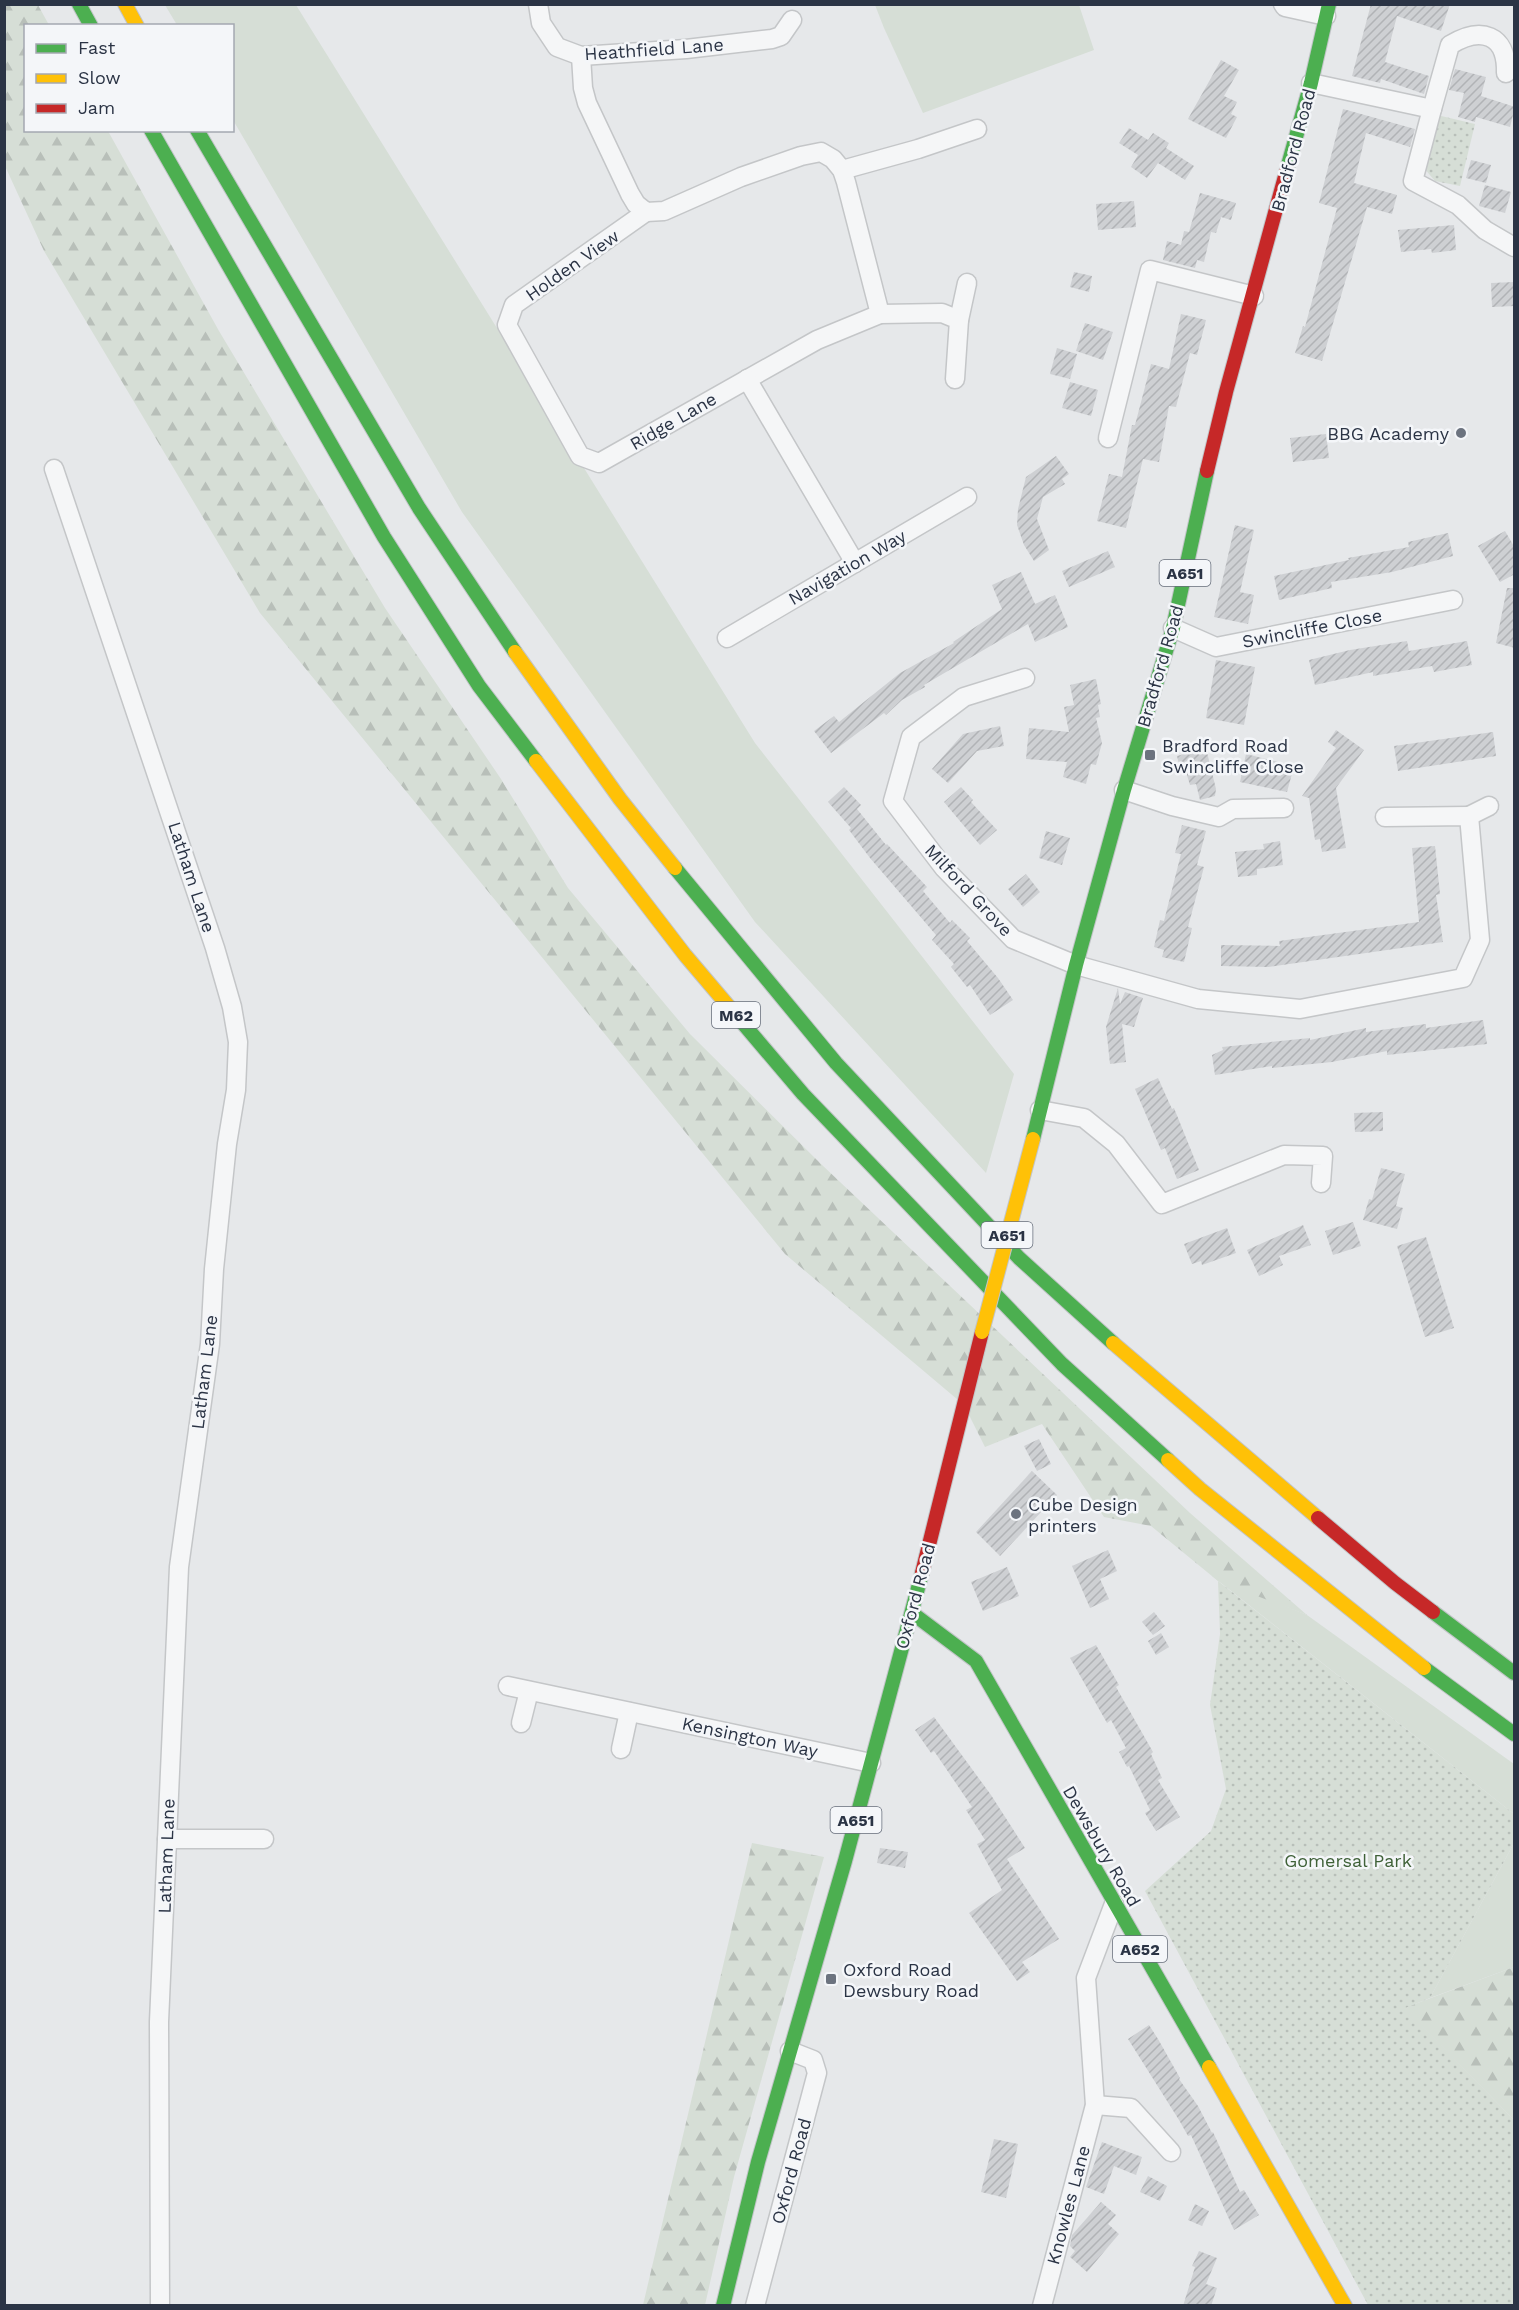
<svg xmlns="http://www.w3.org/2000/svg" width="1519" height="2310" font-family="'Work Sans',sans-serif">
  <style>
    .grass { fill: #d6ded6 }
    .forest { fill: url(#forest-firs) }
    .park { fill: url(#park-dots) }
    .building { fill: url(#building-hatch) }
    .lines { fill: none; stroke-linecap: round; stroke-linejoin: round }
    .street-casing { stroke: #c4c6c8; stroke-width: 21 }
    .fast-casing { stroke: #c2c5c8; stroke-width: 16 }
    .slow-casing { stroke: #c2c5c8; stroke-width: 16 }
    .jam-casing { stroke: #c2c5c8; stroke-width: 16 }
    .street { stroke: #f5f6f7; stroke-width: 18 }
    .fast { stroke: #4caf50; stroke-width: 14 }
    .slow { stroke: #ffc107; stroke-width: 14 }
    .jam { stroke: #c62828; stroke-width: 14 }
    .slow-bridge-casing { stroke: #c2c5c8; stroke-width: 16; stroke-linecap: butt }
    .slow-bridge { stroke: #ffc107; stroke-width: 14 }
    .poi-dot { fill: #6c737f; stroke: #f4f6f9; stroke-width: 2 }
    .labels { text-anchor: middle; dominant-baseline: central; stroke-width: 5; stroke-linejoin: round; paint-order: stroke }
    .shield { fill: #f4f6f9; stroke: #676e7b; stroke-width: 1.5 }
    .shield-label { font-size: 16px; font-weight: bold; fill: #2b3445 }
    .street-label { font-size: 18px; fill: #2b3445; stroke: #f4f6f9 }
    .poi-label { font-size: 18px; fill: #2b3445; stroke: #f4f6f9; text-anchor: start }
    .park-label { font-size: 18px; fill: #3f6138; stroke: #f4f6f9 }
  </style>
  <defs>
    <pattern id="forest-firs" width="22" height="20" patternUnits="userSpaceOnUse" patternTransform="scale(1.5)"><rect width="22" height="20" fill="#d6ded6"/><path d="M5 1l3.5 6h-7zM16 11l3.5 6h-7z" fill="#b8bfb9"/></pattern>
    <pattern id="park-dots" width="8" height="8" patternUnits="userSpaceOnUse" patternTransform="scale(1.5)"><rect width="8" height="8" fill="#d6ded6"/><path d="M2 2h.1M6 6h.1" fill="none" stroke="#b8bfb9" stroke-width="1.8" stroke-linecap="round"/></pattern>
    <pattern id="building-hatch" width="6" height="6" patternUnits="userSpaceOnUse" patternTransform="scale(1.5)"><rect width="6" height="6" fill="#ced0d3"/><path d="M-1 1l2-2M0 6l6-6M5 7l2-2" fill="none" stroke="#b1b3b6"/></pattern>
  </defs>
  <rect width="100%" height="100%" fill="#e6e8ea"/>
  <g class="grass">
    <path d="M165,5H296L755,743L1014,1074L986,1173L755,922L462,512L233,120L232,26L177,25Z"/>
    <path d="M875,5H1079L1094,50L923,113L884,28Z"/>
    <path d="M1212,1576L1307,1615L1514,1764V1814Z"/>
    <path d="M1514,1843V1967L1430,1998Z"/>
  </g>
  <g class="forest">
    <path d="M4,5H38L49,25L26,26V130L108,131L219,331L385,608L501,779L568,888L690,1034L821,1164L1190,1513L1307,1615L1218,1581L1151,1526L1104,1517L1042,1424L985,1447L964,1405L785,1254L260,613L44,251L5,166Z"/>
    <path d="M752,1843L824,1857L734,2177L705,2305H643Z"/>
    <path d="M1514,1967V2120L1404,2008Z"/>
  </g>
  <g class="park">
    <path d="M1437,115L1475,124L1460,186L1435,181L1423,167Z"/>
    <path d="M1218,1581L1514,1814V1843L1430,1998L1405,2008L1514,2120V2269L1513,2273L1514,2274V2305H1368L1145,1891L1211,1831L1226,1789L1210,1705L1220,1634Z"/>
  </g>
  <g class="building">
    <path d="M1371,4H1450L1441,31L1397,16L1385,62L1429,76L1424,94L1381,79L1380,83L1352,76Z"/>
    <path d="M1221,60L1239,70L1224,96L1237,102L1231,114L1237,117L1226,138L1188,119Z"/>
    <path d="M1455,69L1486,77L1481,96L1515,107L1510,127L1476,117L1475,122L1458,117L1464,93L1449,90Z"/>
    <path d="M1343,109L1415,129L1410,147L1366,133L1354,183L1397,195L1392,214L1367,207L1322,361L1295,353L1303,326L1305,327L1337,208L1319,203Z"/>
    <path d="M1129,128L1148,140L1153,133L1169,143L1166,148L1194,166L1185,180L1158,163L1147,178L1131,167L1138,155L1119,143Z"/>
    <path d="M1471,160L1491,165L1486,183L1466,178Z"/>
    <path d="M1485,185L1511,192L1505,213L1479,206Z"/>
    <path d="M1200,193L1236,203L1231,220L1221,217L1216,233L1211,232L1204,262L1197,260L1195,268L1163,260L1167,241L1181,245L1184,231L1189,232Z"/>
    <path d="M1134,201L1136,227L1098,230L1096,204Z"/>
    <path d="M1454,225L1456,250L1432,253L1431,249L1401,252L1398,230Z"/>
    <path d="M1074,272L1092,276L1089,292L1070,287Z"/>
    <path d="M1515,282V306L1492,307L1491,283Z"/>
    <path d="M1181,314L1206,320L1197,355L1190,353L1176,407L1169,406L1159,462L1143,459L1126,528L1097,521L1109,474L1122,477L1132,425H1135L1151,364L1169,369Z"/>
    <path d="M1085,323L1113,332L1103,360L1076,351Z"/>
    <path d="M1057,348L1077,354L1070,379L1050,374Z"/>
    <path d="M1070,382L1098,390L1091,416L1062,408Z"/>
    <path d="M1326,434L1329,458L1293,462L1290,438Z"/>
    <path d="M1056,456L1069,474L1062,479L1065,484L1043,497L1037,519L1049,550L1034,561L1024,545L1017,525L1018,509L1026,477Z"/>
    <path d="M1235,525L1254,530L1240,592L1254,595L1248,624L1214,617Z"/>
    <path d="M1505,531L1515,548V574L1500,582L1478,546Z"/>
    <path d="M1448,533L1453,556L1392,572L1331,582L1332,588L1279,600L1274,576L1349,560L1348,558L1409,547L1408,542Z"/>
    <path d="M1108,551L1115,567L1069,587L1062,571Z"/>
    <path d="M1021,572L1035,604L1055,595L1068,627L1035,642L1028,624L924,685L925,687L902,700L886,715L884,713L831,753L814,731L834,716L839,722L900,673L954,643L953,642L1002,609L992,585Z"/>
    <path d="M1507,588H1515V648L1496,643Z"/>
    <path d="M1407,641L1409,651L1467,641L1472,665L1434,672L1432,666L1373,676V672L1315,685L1309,660L1350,650Z"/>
    <path d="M1216,660L1255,667L1244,725L1206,718Z"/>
    <path d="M1096,679L1101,704L1098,705L1100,717L1096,718L1102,743L1096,765L1091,764L1086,784L1063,777L1067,762L1026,759L1029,728L1069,732L1064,707L1074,705L1070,685Z"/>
    <path d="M1000,726L1004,746L977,751L948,783L932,769L963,734Z"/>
    <path d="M1336,730L1364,750L1336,788L1346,848L1322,852L1320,839L1315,840L1309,798L1302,796L1336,748L1328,742Z"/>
    <path d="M1493,732L1496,756L1398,771L1394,746Z"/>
    <path d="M1206,748L1216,789L1215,796L1200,800L1196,784L1190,785L1186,772L1181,773L1177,756Z"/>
    <path d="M1246,754L1294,766L1287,792L1240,782Z"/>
    <path d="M844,787L861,805L857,809L886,845L887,844L927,887L923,891L950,923L952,920L970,938L967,941L998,978L1013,1000L990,1015L970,985L967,987L951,967L954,964L932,940L936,935L870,858L849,830L851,828L828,802Z"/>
    <path d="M961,787L973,800L971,802L997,830L980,845L944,802Z"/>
    <path d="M1182,825L1206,831L1197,865L1204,867L1188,927L1192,928L1184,962L1162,957L1164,950L1154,947L1160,920L1164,921L1181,854L1175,853Z"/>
    <path d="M1046,831L1070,838L1062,865L1039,858Z"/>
    <path d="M1280,841L1283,865L1257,869V875L1238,877L1235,852L1264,849L1263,844Z"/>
    <path d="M1435,846L1440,894L1436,895L1443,942L1268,967L1221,966V945L1280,946L1279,941L1419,922L1412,848Z"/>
    <path d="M1026,874L1040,892L1023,907L1008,889Z"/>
    <path d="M1118,988L1120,1004L1125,992L1143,998L1134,1027L1122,1024L1126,1062L1110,1064L1106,1027Z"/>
    <path d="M1483,1020L1487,1044L1387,1055V1051L1332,1062L1272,1068V1066L1215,1075L1212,1055L1223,1050L1222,1047L1310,1038V1040L1366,1028V1032L1426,1024V1028Z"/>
    <path d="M1158,1078L1172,1109L1174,1108L1199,1170L1177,1179L1165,1148L1161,1150L1135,1089Z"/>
    <path d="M1383,1112V1131L1355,1132L1354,1113Z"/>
    <path d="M1381,1168L1405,1174L1396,1206L1403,1208L1397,1229L1363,1220L1369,1199L1372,1200Z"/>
    <path d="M1353,1222L1361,1246L1333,1255L1325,1231Z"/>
    <path d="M1303,1225L1311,1245L1279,1256L1283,1265L1259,1276L1247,1250Z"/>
    <path d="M1227,1228L1236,1253L1202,1265L1201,1261L1192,1264L1184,1244Z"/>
    <path d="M1426,1237L1454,1328L1425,1337L1397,1246Z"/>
    <path d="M1039,1439L1051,1464L1037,1471L1024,1446Z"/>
    <path d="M1032,1471L1057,1495L1000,1556L976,1532Z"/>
    <path d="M1108,1550L1117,1571L1100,1579L1109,1599L1090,1608L1072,1566Z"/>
    <path d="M1007,1567L1019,1596L983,1611L971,1582Z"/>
    <path d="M1154,1612L1165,1626L1153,1635L1142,1622Z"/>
    <path d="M1161,1633L1169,1647L1156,1655L1148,1641Z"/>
    <path d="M1096,1645L1119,1685L1116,1687L1153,1752L1151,1754L1162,1778L1158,1780L1180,1817L1156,1831L1145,1813L1150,1810L1129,1766L1127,1767L1119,1752L1126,1748L1111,1720L1107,1723L1070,1658Z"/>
    <path d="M934,1717L991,1795L1025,1848L1007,1859L1059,1939L1022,1962L1030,1972L1017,1981L969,1913L1002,1890L977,1844L985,1840L966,1810L972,1807L934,1751L931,1753L915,1730Z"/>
    <path d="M880,1848L908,1852L905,1868L877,1863Z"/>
    <path d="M1149,2025L1158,2039L1180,2078L1179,2079L1198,2106L1212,2133L1213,2132L1240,2192L1244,2190L1259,2215L1234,2230L1191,2135L1188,2136L1179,2120L1128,2039Z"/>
    <path d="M994,2139L1018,2144L1006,2198L981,2192Z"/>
    <path d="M1102,2142L1142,2157L1136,2175L1114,2166L1104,2194L1086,2187Z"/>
    <path d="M1148,2176L1167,2186L1160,2201L1140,2192Z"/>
    <path d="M1101,2202L1116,2215L1108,2224L1119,2234L1087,2272L1070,2257L1075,2251L1070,2246L1072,2235Z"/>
    <path d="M1195,2204L1209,2211L1202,2226L1188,2220Z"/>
    <path d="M1199,2251L1217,2258L1206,2284L1217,2288L1211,2306H1183L1195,2267L1192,2266Z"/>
  </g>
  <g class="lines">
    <g class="street-casing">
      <g id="street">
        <path d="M538,4L541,23L557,47L581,56L686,49L772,39L781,36L792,20"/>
        <path d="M1283,4L1285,7L1326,16"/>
        <path d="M581,56L583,88L587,103L630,194L636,204L646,212L664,211L741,177L801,156L821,152L833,159L842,170L846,182L880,314"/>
        <path d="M1311,83L1432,109L1450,45C1481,26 1507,34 1506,73"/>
        <path d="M1432,109L1413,181L1458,205L1485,230L1514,247"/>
        <path d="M842,170L918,149L977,129"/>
        <path d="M646,212L514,305L507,325L580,456L599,463L817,340L880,314L942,313L959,320L955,379"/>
        <path d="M959,320L967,283"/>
        <path d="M747,379L855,563"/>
        <path d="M1108,438L1150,270L1254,296"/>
        <path d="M54,469L215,948L232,1007L238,1042L236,1090L227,1144L214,1269L210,1344L179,1567L159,2022L160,2306"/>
        <path d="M1173,628L1216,647L1453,600"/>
        <path d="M727,638L967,497"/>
        <path d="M1025,678L964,697L911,737L893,801L944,868L1013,939L1076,965L1198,999L1300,1009L1463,978L1480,940L1469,816L1385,817"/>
        <path d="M1124,790L1172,806L1219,817L1233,809L1284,808"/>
        <path d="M1469,816L1489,806"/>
        <path d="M1040,1110L1084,1118L1116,1144L1162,1204L1284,1155L1323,1156L1321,1183"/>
        <path d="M508,1686L871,1763"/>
        <path d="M521,1723L529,1691"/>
        <path d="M621,1749L629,1712"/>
        <path d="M167,1839H264"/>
        <path d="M1095,2105L1131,2108L1171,2152"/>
        <path d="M755,2306L817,2073L813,2060L790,2051"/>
        <path d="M1042,2306L1095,2105L1086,1978L1114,1904"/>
      </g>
    </g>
    <g class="fast-casing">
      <g id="fast">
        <path d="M79,4L91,26"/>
        <path d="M151,130L384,537L479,686L536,761"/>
        <path d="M197,130L419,508L515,652"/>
        <path d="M1287,169L1311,83L1329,4"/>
        <path d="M675,868L836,1063L1019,1258L1113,1343"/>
        <path d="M741,1021L803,1094L1062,1364L1168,1460"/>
        <path d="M1033,1139L1076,965L1124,790L1173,628L1207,471"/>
        <path d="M1433,1612L1514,1673"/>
        <path d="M912,1613L976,1661L1209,2067"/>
        <path d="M1424,1668L1514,1734"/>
        <path d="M723,2306L758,2162L845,1861L922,1573"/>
      </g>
    </g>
    <g class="slow-casing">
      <g id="slow">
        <path d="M125,4L137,26"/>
        <path d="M515,652L620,799L675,868"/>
        <path d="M536,761L685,955L741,1021"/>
        <path d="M1113,1343L1318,1518"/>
        <path d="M1168,1460L1200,1489L1424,1668"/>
        <path d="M1209,2067L1345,2306"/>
      </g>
    </g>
    <g class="jam-casing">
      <g id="jam">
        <path d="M1207,471L1226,392L1287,169"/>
        <path d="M1318,1518L1395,1583L1433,1612"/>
        <path d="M922,1573L982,1332"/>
      </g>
    </g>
    <use href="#street" class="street"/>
    <use href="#fast" class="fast"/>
    <use href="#slow" class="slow"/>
    <use href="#jam" class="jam"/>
    <g class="slow-bridge-casing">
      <path id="slow-bridge" d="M982,1332L1033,1139"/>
    </g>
    <use href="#slow-bridge" class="slow-bridge"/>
  </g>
  <g class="poi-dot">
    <circle cx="1461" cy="433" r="6"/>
    <rect x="1144" y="749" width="12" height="12" rx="3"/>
    <circle cx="1016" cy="1514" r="6"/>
    <rect x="825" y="1973" width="12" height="12" rx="3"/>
  </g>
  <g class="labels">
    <g class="shield">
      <rect x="1159.5" y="560" width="51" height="26" rx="4.5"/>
      <rect x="712" y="1002" width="48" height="26" rx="4.5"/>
      <rect x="981.5" y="1222" width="51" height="26" rx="4.5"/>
      <rect x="830.5" y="1807" width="51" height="26" rx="4.5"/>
      <rect x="1113" y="1936" width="54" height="26" rx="4.5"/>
    </g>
    <g class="shield-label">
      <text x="1185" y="573">A651</text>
      <text x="736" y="1015">M62</text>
      <text x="1007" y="1235">A651</text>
      <text x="856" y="1820">A651</text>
      <text x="1140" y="1949">A652</text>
    </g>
    <g class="street-label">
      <text transform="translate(654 49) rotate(-4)">Heathfield Lane</text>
      <text transform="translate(1293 150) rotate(-75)">Bradford Road</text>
      <text transform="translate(572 265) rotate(-35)">Holden View</text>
      <text transform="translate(673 421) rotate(-30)">Ridge Lane</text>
      <text transform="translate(847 567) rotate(-30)">Navigation Way</text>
      <text transform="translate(1312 628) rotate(-11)">Swincliffe Close</text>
      <text transform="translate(1160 666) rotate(-74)">Bradford Road</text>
      <text transform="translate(192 877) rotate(72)">Latham Lane</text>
      <text transform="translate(969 890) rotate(47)">Milford Grove</text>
      <text transform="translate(204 1372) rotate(-83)">Latham Lane</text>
      <text transform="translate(915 1596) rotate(-75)">Oxford Road</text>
      <text transform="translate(750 1737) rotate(12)">Kensington Way</text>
      <text transform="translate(1102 1846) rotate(60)">Dewsbury Road</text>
      <text transform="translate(166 1856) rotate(-88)">Latham Lane</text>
      <text transform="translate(791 2171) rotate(-75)">Oxford Road</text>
      <text transform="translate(1068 2205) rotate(-75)">Knowles Lane</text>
    </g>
    <g class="poi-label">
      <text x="1449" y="433" text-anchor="end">BBG Academy</text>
      <text x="1162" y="745">Bradford Road<tspan x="1162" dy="21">Swincliffe Close</tspan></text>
      <text x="1028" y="1504">Cube Design<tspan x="1028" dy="21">printers</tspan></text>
      <text x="843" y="1969">Oxford Road<tspan x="843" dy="21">Dewsbury Road</tspan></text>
    </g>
    <g class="park-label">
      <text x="1348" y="1860">Gomersal Park</text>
    </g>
  </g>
  <rect width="1519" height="2310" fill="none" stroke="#2b3445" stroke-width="12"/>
  <rect x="24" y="24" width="210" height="108" fill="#f4f6f9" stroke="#a4a8b1" stroke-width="1.5"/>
  <rect x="36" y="44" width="30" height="9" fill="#4caf50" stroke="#a4a8b1" stroke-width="1.5"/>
  <text x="78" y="54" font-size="18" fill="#2b3445">Fast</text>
  <rect x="36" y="74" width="30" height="9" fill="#ffc107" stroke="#a4a8b1" stroke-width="1.5"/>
  <text x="78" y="84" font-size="18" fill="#2b3445">Slow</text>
  <rect x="36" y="104" width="30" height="9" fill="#c62828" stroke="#a4a8b1" stroke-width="1.5"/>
  <text x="78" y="114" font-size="18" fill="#2b3445">Jam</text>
</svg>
